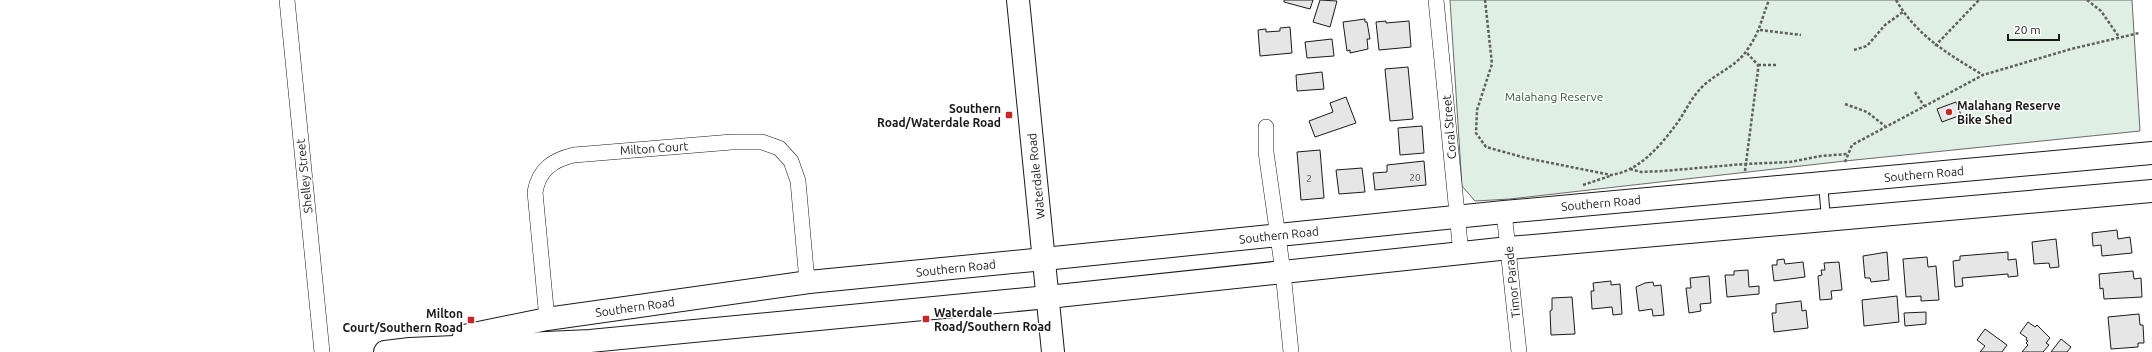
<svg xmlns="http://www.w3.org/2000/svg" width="2152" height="352" font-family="Ubuntu,sans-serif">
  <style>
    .green { fill: #e0efe3; stroke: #6a6a6a }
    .building { fill: #e6e6e6; stroke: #1a1a1a }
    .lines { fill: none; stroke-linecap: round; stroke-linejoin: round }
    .service-casing { stroke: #1a1a1a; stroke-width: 10 }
    .minor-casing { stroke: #1a1a1a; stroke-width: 16 }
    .secondary-casing { stroke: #1a1a1a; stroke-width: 24 }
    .primary-casing { stroke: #1a1a1a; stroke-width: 24 }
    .path { stroke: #5f5f5f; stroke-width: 2.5; stroke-dasharray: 3 2; stroke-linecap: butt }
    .service { stroke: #fff; stroke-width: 8 }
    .minor { stroke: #fff; stroke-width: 15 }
    .secondary { stroke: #fff; stroke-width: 22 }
    .primary { stroke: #fff; stroke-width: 22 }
    .poi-dot { fill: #c62828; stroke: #fff; stroke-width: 1.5 }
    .labels { text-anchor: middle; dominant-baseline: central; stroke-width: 3; stroke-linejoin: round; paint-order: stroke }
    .number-label { font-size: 10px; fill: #4d4d4d }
    .park-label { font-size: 12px; fill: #2b5a34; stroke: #fff }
    .poi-label { font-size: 12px; font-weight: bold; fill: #1a1a1a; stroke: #fff; text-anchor: start }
    .street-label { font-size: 12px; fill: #1a1a1a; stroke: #fff }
  </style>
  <rect width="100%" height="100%" fill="#fff"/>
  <path class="green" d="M1450,0H2132L2140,131L1845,161L1510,199L1475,201L1462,186Z"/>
  <g class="building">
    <path d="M1284,0H1313L1310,9L1284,2Z"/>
    <path d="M1320,0L1337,1L1330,27L1313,22Z"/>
    <path d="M1365,19V22H1367L1370,39H1367L1368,49L1350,53V50L1347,51L1343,22Z"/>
    <path d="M1386,21V23L1409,21L1411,47L1379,50L1376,22Z"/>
    <path d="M1290,27L1292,53L1260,56L1258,30L1266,29V32L1280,31V28Z"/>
    <path d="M1332,39L1334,56L1307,58L1305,42Z"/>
    <path d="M1408,67L1413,119L1390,121L1385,69Z"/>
    <path d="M1322,72L1324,89L1297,91L1296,75Z"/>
    <path d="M1346,97L1356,123L1315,137L1309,121L1333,112L1330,103Z"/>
    <path d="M1956,102L1961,115L1942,122L1937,109Z"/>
    <path d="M1422,126L1424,153L1400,155L1398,128Z"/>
    <path d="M1320,150L1324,198L1301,200L1297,152Z"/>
    <path d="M1424,161L1426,185L1375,190L1373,173L1387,172V165Z"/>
    <path d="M1362,168L1365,192L1339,194L1336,170Z"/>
    <path d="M2117,230L2118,239L2130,237L2132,253L2102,256L2101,245L2093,246L2092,233Z"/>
    <path d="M2056,239L2059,267L2050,268L2049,263L2034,264L2032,242Z"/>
    <path d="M1887,252L1889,280L1871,282L1870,278H1865L1863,256Z"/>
    <path d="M2008,252V260L2016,259L2018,276L2008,277V274L1962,278L1963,286L1955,287L1953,261L1960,260V256Z"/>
    <path d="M1927,257L1928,267L1936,266L1939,300L1921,301V296L1906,297L1903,259Z"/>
    <path d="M1784,259L1785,264L1803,262L1805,277L1774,281L1772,265H1777V260Z"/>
    <path d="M1839,262L1842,290L1831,291L1832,299L1820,300L1818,276L1822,275L1821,270H1825L1824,263Z"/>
    <path d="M1748,270L1749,287L1759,286V294L1727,297L1725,275H1734V271Z"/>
    <path d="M2133,271L2134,279L2141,278L2142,297L2104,299L2103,288L2100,289L2099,274Z"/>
    <path d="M1709,276L1711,303L1700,304L1701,311L1689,313L1686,288H1691L1690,278Z"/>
    <path d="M1611,281V285L1620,284L1622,314L1613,315L1612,307L1592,309L1591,291H1594L1593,283Z"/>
    <path d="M1653,282L1654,286L1661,285L1664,315L1653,316L1652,309L1639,311L1636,287L1645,283Z"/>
    <path d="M1897,296L1899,322L1864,326L1862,300Z"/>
    <path d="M1572,297L1575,334L1551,335L1550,311L1552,310V298Z"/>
    <path d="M1801,301L1802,311L1806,310L1808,328L1774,332L1772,313H1776V304Z"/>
    <path d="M1926,312V324L1905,326L1904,313Z"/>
    <path d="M2139,314L2140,325H2143L2144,343H2138V347L2111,349L2108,317Z"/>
    <path d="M2028,322L2035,327L2037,325L2050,338L2046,343L2049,345L2043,352H2022L2028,345L2026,343L2028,341L2026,340L2027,338L2020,333Z"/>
    <path d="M1985,329L2007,345L2002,352H1980L1985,346L1977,340Z"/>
    <path d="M2061,339L2071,347L2067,352H2051Z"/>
  </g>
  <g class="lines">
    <g class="service-casing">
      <path id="service" d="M1823,183L1826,219"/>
    </g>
    <g class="minor-casing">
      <g id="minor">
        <path d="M287,0L322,352"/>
        <path d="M1436,0L1461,254"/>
        <path d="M1266,127V152L1283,272L1291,352"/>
        <path d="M1504,212L1519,352"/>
        <path d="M547,319L535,192C539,170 552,160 574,155L732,142H762L779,148L791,161L798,181L806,270L809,282"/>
      </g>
    </g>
    <g class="secondary-casing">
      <g id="secondary">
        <path d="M464,336L547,319L809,282L1044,259"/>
        <path d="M385,352L410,349L590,341L1048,297"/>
      </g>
    </g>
    <g class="primary-casing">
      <g id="primary">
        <path d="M1018,0L1053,352"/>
        <path d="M1044,259L1504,212L2152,153"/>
        <path d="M1048,297L1509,248L2152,191"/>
      </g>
    </g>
    <g class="path">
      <path d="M1485,0L1492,64L1477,110L1476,133L1486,147L1526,158L1611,175C1640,171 1661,145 1678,122C1686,110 1692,97 1702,87C1716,73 1736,67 1747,50C1760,32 1761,20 1769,0"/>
      <path d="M1896,0C1917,36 1948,54 1983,75"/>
      <path d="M2087,0L2101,11L2119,37"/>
      <path d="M1760,30L1801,35"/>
      <path d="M1935,46L1979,0"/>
      <path d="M1854,50L1867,46L1885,25L1903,12"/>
      <path d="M1758,65H1777"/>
      <path d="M1915,92L1924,106"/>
      <path d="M1845,104L1867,112L1885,126"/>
      <path d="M1845,162L1852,145L1983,75L2071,49L2139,33"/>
      <path d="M1630,169L1641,172L1663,171L1744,164L1790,162L1821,156L1848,154"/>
      <path d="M1745,171L1758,70V65L1746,52"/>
      <path d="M1583,185L1610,176"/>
    </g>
    <use href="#service" class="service"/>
    <use href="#minor" class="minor"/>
    <use href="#secondary" class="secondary"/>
    <use href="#primary" class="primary"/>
  </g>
  <g class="poi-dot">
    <circle cx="1949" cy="112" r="4"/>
    <rect x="1005" y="111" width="8" height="8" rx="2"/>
    <rect x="922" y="315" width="8" height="8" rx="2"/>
    <rect x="467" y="316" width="8" height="8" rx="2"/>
  </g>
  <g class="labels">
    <g class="number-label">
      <text x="1415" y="177">20</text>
      <text x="1309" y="178">2</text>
    </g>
    <g class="park-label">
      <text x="1554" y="96">Malahang Reserve</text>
    </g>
    <g class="poi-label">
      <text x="1957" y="105">Malahang Reserve<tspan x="1957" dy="14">Bike Shed</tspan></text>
      <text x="1001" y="108" text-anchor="end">Southern<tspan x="1001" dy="14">Road/Waterdale Road</tspan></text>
      <text x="934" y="312">Waterdale<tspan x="934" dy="14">Road/Southern Road</tspan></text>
      <text x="463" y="313" text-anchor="end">Milton<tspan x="463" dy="14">Court/Southern Road</tspan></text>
    </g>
    <g class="street-label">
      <text transform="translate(1449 127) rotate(-95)">Coral Street</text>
      <text transform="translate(654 148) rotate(-4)">Milton Court</text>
      <text transform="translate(1924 174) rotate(-5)">Southern Road</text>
      <text transform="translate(304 176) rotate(-96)">Shelley Street</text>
      <text transform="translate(1036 176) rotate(-96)">Waterdale Road</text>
      <text transform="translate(1601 203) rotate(-5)">Southern Road</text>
      <text transform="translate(1279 235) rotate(-6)">Southern Road</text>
      <text transform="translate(956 268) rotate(-6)">Southern Road</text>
      <text transform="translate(1512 282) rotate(-96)">Timor Parade</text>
      <text transform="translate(635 307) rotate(-8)">Southern Road</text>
    </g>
  </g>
  <path d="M2008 34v6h51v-6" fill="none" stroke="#1a1a1a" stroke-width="2"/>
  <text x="2014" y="34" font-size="12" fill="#1a1a1a" stroke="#ffffff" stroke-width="3" paint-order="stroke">20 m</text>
</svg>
